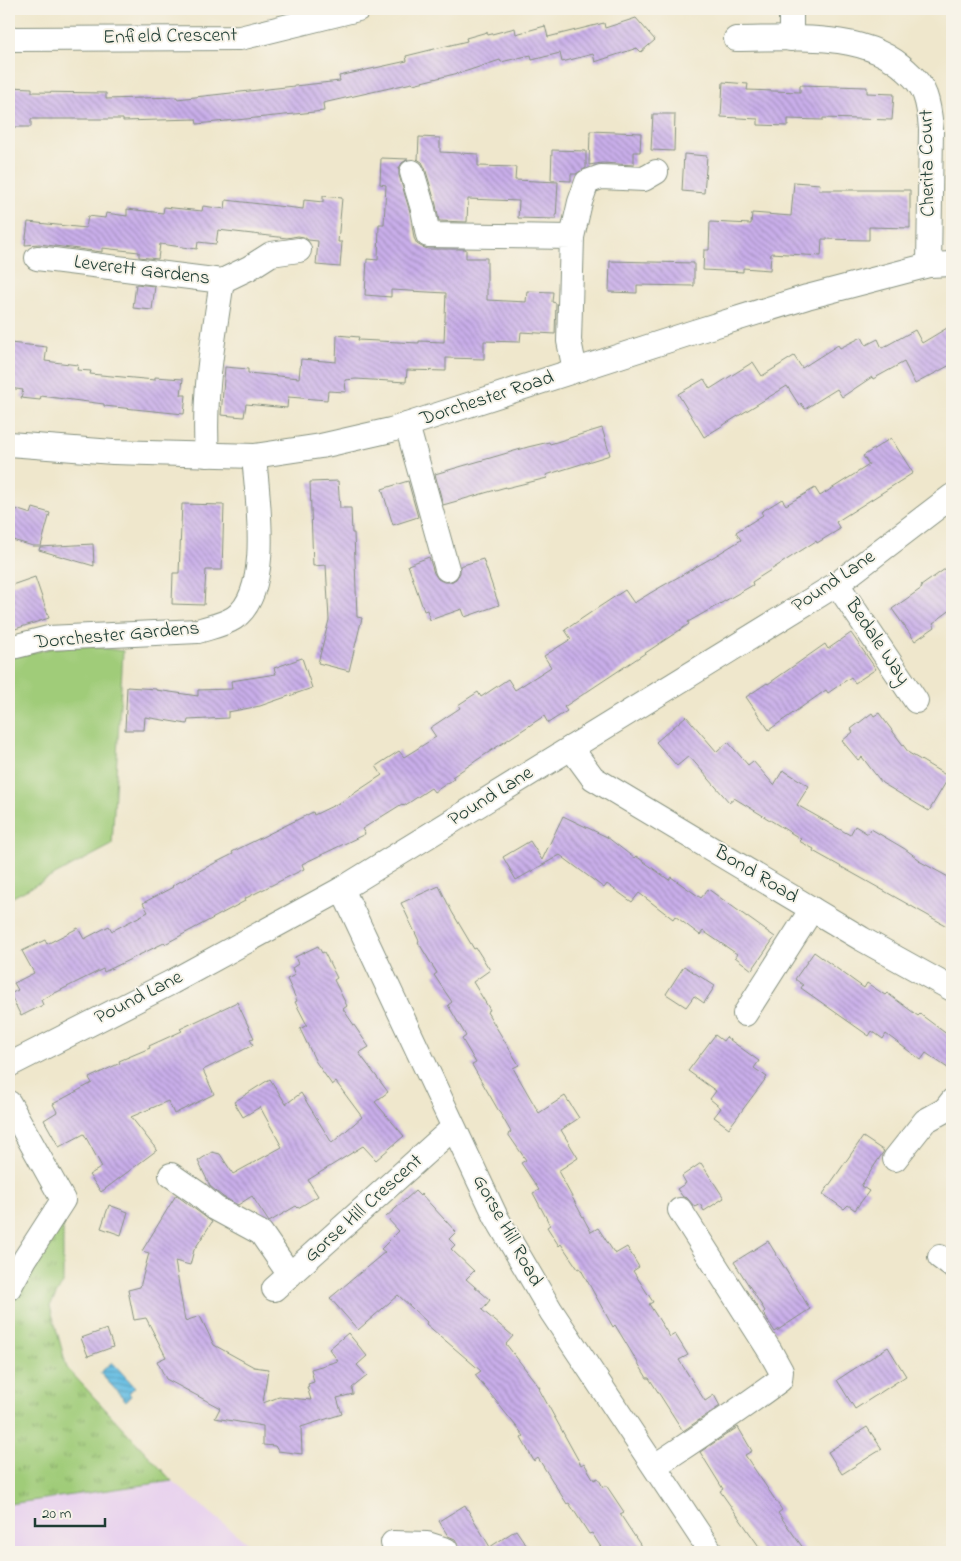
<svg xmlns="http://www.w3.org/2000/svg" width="961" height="1561" font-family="'Indie Flower',sans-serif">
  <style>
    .built { fill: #e8d2ee }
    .grass { fill: url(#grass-tufts); stroke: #608456 }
    .park { fill: #a0cc79; stroke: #608456 }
    .water { fill: url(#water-rules); stroke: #427d8c }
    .building { fill: url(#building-back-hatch) }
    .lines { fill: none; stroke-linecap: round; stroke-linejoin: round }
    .minor-casing { stroke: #879280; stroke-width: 26 }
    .minor { stroke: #fff; stroke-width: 24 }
    .labels { text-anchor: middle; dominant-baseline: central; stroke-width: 4; stroke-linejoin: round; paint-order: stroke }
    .street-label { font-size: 20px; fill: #1f3d34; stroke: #f7f3e8 }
  </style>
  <defs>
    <pattern id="grass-tufts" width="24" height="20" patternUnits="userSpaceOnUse" patternTransform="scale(1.25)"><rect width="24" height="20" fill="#a0cc79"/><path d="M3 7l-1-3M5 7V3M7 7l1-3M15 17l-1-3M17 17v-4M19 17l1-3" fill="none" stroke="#82a764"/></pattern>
    <pattern id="water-rules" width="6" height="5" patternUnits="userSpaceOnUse" patternTransform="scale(1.25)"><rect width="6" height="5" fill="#65bde3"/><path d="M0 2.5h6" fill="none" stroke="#539bb9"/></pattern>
    <pattern id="building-back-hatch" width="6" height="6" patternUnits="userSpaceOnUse" patternTransform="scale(1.25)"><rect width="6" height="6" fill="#c9aeea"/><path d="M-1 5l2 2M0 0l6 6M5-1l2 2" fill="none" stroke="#a38fbe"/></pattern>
  </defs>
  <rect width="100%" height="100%" fill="#f7f3e8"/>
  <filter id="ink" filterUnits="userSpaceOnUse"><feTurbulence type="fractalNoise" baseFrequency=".02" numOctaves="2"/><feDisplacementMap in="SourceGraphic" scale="10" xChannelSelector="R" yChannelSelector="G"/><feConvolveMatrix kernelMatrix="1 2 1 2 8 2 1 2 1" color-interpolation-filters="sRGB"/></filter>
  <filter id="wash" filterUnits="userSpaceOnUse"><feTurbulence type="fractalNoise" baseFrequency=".0096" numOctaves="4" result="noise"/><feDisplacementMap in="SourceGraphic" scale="20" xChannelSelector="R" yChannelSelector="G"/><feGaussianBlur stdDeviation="1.12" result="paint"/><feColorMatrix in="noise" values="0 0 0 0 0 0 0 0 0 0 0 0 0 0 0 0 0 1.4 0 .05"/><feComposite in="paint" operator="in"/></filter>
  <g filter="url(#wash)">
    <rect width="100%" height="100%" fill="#efe7cc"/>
    <path class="built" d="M172,1481L258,1552H9V1504Z"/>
    <path class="grass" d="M63,1200V1283L50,1306L67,1368L172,1481L9,1504V1288Z"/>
    <path class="park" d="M89,646L123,651L112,845L9,899V658L52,648Z"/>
    <path class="water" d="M112,1362L135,1387L129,1393L131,1396L126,1401L100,1373Z"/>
    <g id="blocks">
      <g class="building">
        <path d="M636,18L655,40L641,52L637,48L595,62L593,54L562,62L560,53L532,60L531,55L501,62L500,60L467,71L413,84L412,83L323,103L324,111L197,124L196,119L123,121V119H31V127H9V87L32,88V92L106,93V99L177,97V99L340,81L339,76L407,61L406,56L467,41L466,38L487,32L488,35L515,28L516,34L545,26L548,37L604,23L605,28Z"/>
        <path d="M723,82L748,84L747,90L800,92V85L867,87V93L894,94L892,120L823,118V120L788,119V126L758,125V119L721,117Z"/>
        <path d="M653,114H675L674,151L651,150Z"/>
        <path d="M590,131L641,133L640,152H634V165L602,163L589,165Z"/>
        <path d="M419,137L440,138V152L478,154V166L516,167L515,180L558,182L556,219L518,218L519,201L468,199L467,222L439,221L436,205L425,168L422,162L417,159L418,160Z"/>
        <path d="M552,150L586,151V168L576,174H571V181L551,180Z"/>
        <path d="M684,154L707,156L704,193L682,191Z"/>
        <path d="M381,158L408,159L402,163L399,168V175L410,212L414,238L417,244L422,247L428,249H466V258H487V300L526,302L527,291L553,292L552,302L556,303L555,334L521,332L520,342L484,341V359L446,358V371L407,370L406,382L356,379L345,380L346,392L328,391L327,400L288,397L287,408L246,404L244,417L221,415L225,367L248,369V373L299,378L301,359L336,362L337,335L359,337L358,340L419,343V341L444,342L446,293L391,290V297L365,295L367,259L378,260L379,224H384L386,185L380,184Z"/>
        <path d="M794,182L820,184L819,190H910V228L869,227V240L822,239L821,256L771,253L770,270L743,268V272L703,270L704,250H709L710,222L751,224L752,213L791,216Z"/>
        <path d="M323,196L342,198L338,242H342L340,267L316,265L318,241L308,240L304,237L298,236L287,238L218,230L216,244L198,242L197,249L160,244L158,259L139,257V252L102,248V252L39,244L25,245L28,222L86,228L88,216L105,218L106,213L127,216V209L163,213L164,207L202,211L203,206L225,209L226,200L303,209L304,200L323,202Z"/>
        <path d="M610,261L694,263V286L637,285V293L609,292Z"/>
        <path d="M136,284L155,286L152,310L133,308Z"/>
        <path d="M952,325V364L915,384L904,362L873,379L872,377L842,397L837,389L805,409L801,403L799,405L787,386L704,437L678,394L704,379L710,389L753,362L762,376L794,356L802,368L838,345L840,348L862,337L866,345L878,339L882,348L915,330L922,343Z"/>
        <path d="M10,343L47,347L45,361L78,365L77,370L91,371L90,374L155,380V377L183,379L181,395H186L184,414L104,406V404L41,396L40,400L21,398L23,390L9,388Z"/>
        <path d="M602,428L610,455L546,475L547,478L506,488V487L443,505L435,474L528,447L549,442L550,444Z"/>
        <path d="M891,438L913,473L836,522L840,529L817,543L816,541L752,582L753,585L688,622L689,624L564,707L567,711L548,723L544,716L483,756L452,777L454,779L434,792L431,788L404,806L402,804L362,829L365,834L302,864L304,869L244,899L245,901L165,944L164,943L104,972L103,969L41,1000L43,1005L21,1016L10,994L18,990L14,983L34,973L22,951L45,940L47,944L78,928L84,939L109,926L112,931L148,912L143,903L173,887L172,886L203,869L233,854L232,852L313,812L314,815L341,802L382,775L376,766L399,751L404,757L436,737L430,728L460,708L458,705L478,692L481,697L508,679L515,690L551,667L544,656L571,639L565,630L593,611L625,590L634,603L652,592L715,556L741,540L736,532L763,515L761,512L782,499L786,505L815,488L820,496L869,465L863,456Z"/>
        <path d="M338,481L340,508H351L352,533H354L357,617L362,618L349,671L318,663L329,620L326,565L313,566L310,482Z"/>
        <path d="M408,481L418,517L393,525L382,489Z"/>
        <path d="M182,504L224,505L222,570H206L204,605L172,604L173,573H179Z"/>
        <path d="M9,507L31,514L33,508L50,513L41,546H33L9,539Z"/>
        <path d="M93,544L94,566L39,550L40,547Z"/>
        <path d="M429,557L434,573L438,579L444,582H451L456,579L460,573V566L483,559L499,605L465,617L462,609L430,620L427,610L424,611L408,565Z"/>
        <path d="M952,564V609L933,623L935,627L915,641L892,609L922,588L921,586Z"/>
        <path d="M35,577L49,618L9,631V586Z"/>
        <path d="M851,633L876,669L855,683L851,677L828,693L826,690L769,730L746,697L767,683L768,684L825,644L828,649Z"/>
        <path d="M302,658L312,688L260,706L228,712V718L188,720L187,724L145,717L144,730H125L127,687L156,689V690L198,696V690L232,689L231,681L276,674L274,668Z"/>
        <path d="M872,713L874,716L879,713L909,753L949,777L929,811L882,783L862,757L858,760L842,741L853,732L851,729Z"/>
        <path d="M686,716L717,752L728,742L748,765L753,761L774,785L783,770L809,786L797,805L850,835L855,826L868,834L871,829L905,849L920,860L919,861L952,879V929L813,851L814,849L799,841L801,839L734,798L729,802L689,756L677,766L656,742Z"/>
        <path d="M563,816L607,837L634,858L636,856L669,880L671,877L701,898L708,889L775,937L752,970L735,957L737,954L703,931L700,935L675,916L673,919L639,893L632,902L607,884L604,888L560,855L516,880L503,857L530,841L542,860Z"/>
        <path d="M439,886L452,912L474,949L476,948L490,970L473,982L490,1010L487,1012L519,1065L513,1068L539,1113L565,1096L579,1118L561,1130L578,1158L558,1171L591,1232L598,1228L615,1254L627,1247L639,1267L633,1271L653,1302L649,1304L670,1337L675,1334L688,1355L679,1360L705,1401L714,1395L720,1406L683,1431L649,1378H647L615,1325L613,1327L580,1268L578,1269L561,1244L559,1246L547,1227L550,1225L533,1193L539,1190L521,1163L526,1160L508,1134L511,1132L472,1065L476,1063L462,1039L466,1036L448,1005L452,1002L434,975L437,973L418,942L419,941L401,903Z"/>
        <path d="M318,946L322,953L324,952L337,978L334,980L347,1006L343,1009L369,1047L359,1053L388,1092L375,1102L404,1136L376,1160L363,1146L308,1180L318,1196L298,1208L296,1206L269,1222L252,1196L238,1205L223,1197L210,1186L198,1161L212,1152L220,1154L233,1174L282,1147L260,1107L243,1117L234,1102L270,1079L286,1104L301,1093L332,1143L362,1117L336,1082L332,1085L316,1062L300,1029L307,1025L295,1002L297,1001L287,979L295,975L292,968L298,964L295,957Z"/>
        <path d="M814,952L864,988L867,983L885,995L887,993L918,1016L920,1014L952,1038V1071L926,1053L921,1060L886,1034L883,1039L872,1031L869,1036L801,988L803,985L795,979Z"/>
        <path d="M684,966L715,986L704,1003L694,996L686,1007L666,994Z"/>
        <path d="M237,1002L254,1038L250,1039L253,1045L203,1070L214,1094L174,1114L168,1101L131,1117L157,1150L101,1192L89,1175L102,1167L84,1134L59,1147L44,1120L57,1112L53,1104L92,1083L89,1078L120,1063L119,1061L150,1048L149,1046L182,1031L180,1029Z"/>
        <path d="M715,1035L723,1041L726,1037L759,1061L754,1068L767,1077L729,1128L714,1117L721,1108L710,1099L716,1091L688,1071Z"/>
        <path d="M863,1137L884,1151L861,1186L869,1191L855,1210L848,1205L844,1209L823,1194Z"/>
        <path d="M701,1163L724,1198L704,1211L700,1204L695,1207L687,1198L683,1197L677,1189L686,1183L682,1176Z"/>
        <path d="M415,1191L420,1196L421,1194L456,1232L449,1239L455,1245L451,1249L474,1271L466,1279L490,1300L482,1310L513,1336L506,1344L540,1388L539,1389L581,1465L584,1463L594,1480L598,1478L603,1487L606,1485L624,1512L620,1514L645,1552H604L592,1533L589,1534L569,1503L567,1504L538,1458L534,1461L521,1438L524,1436L475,1375L481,1371L426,1324L427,1322L398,1295L358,1330L330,1298L385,1252L381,1249L399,1231L386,1217Z"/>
        <path d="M176,1195L212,1222L194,1250L190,1265L175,1261L185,1321L200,1316L214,1345L254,1367L268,1369L263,1403L279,1397L311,1400L307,1387L309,1386L308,1384L314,1382L311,1369L338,1361L329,1349L348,1333L367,1356L357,1365L367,1376L352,1388L353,1394L337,1398L342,1414L301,1427L302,1454L278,1451L275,1446L263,1445V1426L215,1418L220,1408L166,1379L157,1361L166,1357L146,1318L134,1320L128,1290L140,1287L149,1253L142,1251Z"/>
        <path d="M109,1205L128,1212L121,1235L101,1228Z"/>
        <path d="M768,1241L810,1309L775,1332L763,1313L765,1311L734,1262Z"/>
        <path d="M107,1329L113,1347L88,1356L81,1338Z"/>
        <path d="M888,1347L906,1376L855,1409L837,1380Z"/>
        <path d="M738,1427L752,1451L745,1455L782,1510L778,1513L806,1552H763L720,1491L723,1489L700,1452Z"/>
        <path d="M867,1427L882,1449L842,1474L828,1452Z"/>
        <path d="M465,1505L490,1547L516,1530L531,1552H461L458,1544L455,1539L448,1536L439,1521Z"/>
      </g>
    </g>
  </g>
  <g filter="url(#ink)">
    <use href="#blocks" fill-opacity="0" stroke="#879280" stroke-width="1"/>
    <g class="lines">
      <g class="minor-casing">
        <g id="minor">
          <path d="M9,39L240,38L358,9"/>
          <path d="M736,39C790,39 865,30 907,71C914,77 922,86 925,95C929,106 930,117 931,129L929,265"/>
          <path d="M791,39V11"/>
          <path d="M412,172L423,209L428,235L572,237L569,341L575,370"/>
          <path d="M572,237L580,202L587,182L601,177L644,179L656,172"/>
          <path d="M37,258L222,281C213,340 203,395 207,455"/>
          <path d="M222,281L249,268L271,254L299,250"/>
          <path d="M407,425L447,569"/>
          <path d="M9,444L113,452L254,456L321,446L391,430L694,332L807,297L929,265L952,264"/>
          <path d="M837,584L916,701"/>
          <path d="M9,648L48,638L198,631C210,627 223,625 234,618C273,592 257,497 254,456"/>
          <path d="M571,748L593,778L862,939L952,989"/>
          <path d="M342,889L496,1217L551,1311L711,1552"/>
          <path d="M745,1014L812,909"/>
          <path d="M9,1065L172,982L342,889L837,584L952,496"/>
          <path d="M9,1103L63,1200L25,1259L9,1288"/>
          <path d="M895,1159L925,1121L945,1110L952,1101"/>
          <path d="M171,1175L197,1193L215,1208L261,1233L290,1275"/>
          <path d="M940,1257L952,1266"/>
          <path d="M274,1289L453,1128"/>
          <path d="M655,1466C697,1438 740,1410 780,1380L781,1371L770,1351L680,1210"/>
          <path d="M393,1543L427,1544L446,1550L447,1552"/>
        </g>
      </g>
      <use href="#minor" class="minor"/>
    </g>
  </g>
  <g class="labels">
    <g class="street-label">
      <text transform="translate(170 37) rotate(-1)">Enfield Crescent</text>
      <text transform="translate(928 163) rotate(-91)">Cherita Court</text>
      <text transform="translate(142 271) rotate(7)">Leverett Gardens</text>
      <text transform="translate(487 399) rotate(-18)">Dorchester Road</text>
      <text transform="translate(834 582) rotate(-34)">Pound Lane</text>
      <text transform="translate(117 636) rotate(-5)">Dorchester Gardens</text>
      <text transform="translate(877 642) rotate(56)">Bedale Way</text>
      <text transform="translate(491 797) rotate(-32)">Pound Lane</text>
      <text transform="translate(756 875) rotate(31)">Bond Road</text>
      <text transform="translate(139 998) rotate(-27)">Pound Lane</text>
      <text transform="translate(364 1209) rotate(-42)">Gorse Hill Crescent</text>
      <text transform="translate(507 1231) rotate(61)">Gorse Hill Road</text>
    </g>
  </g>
  <rect width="961" height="1561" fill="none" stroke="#f7f3e8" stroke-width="30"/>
  <path d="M35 1518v8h70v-8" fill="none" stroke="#1f3d34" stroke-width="2.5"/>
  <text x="42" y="1518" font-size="15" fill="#1f3d34" stroke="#f7f3e8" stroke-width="4" paint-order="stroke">20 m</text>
</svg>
